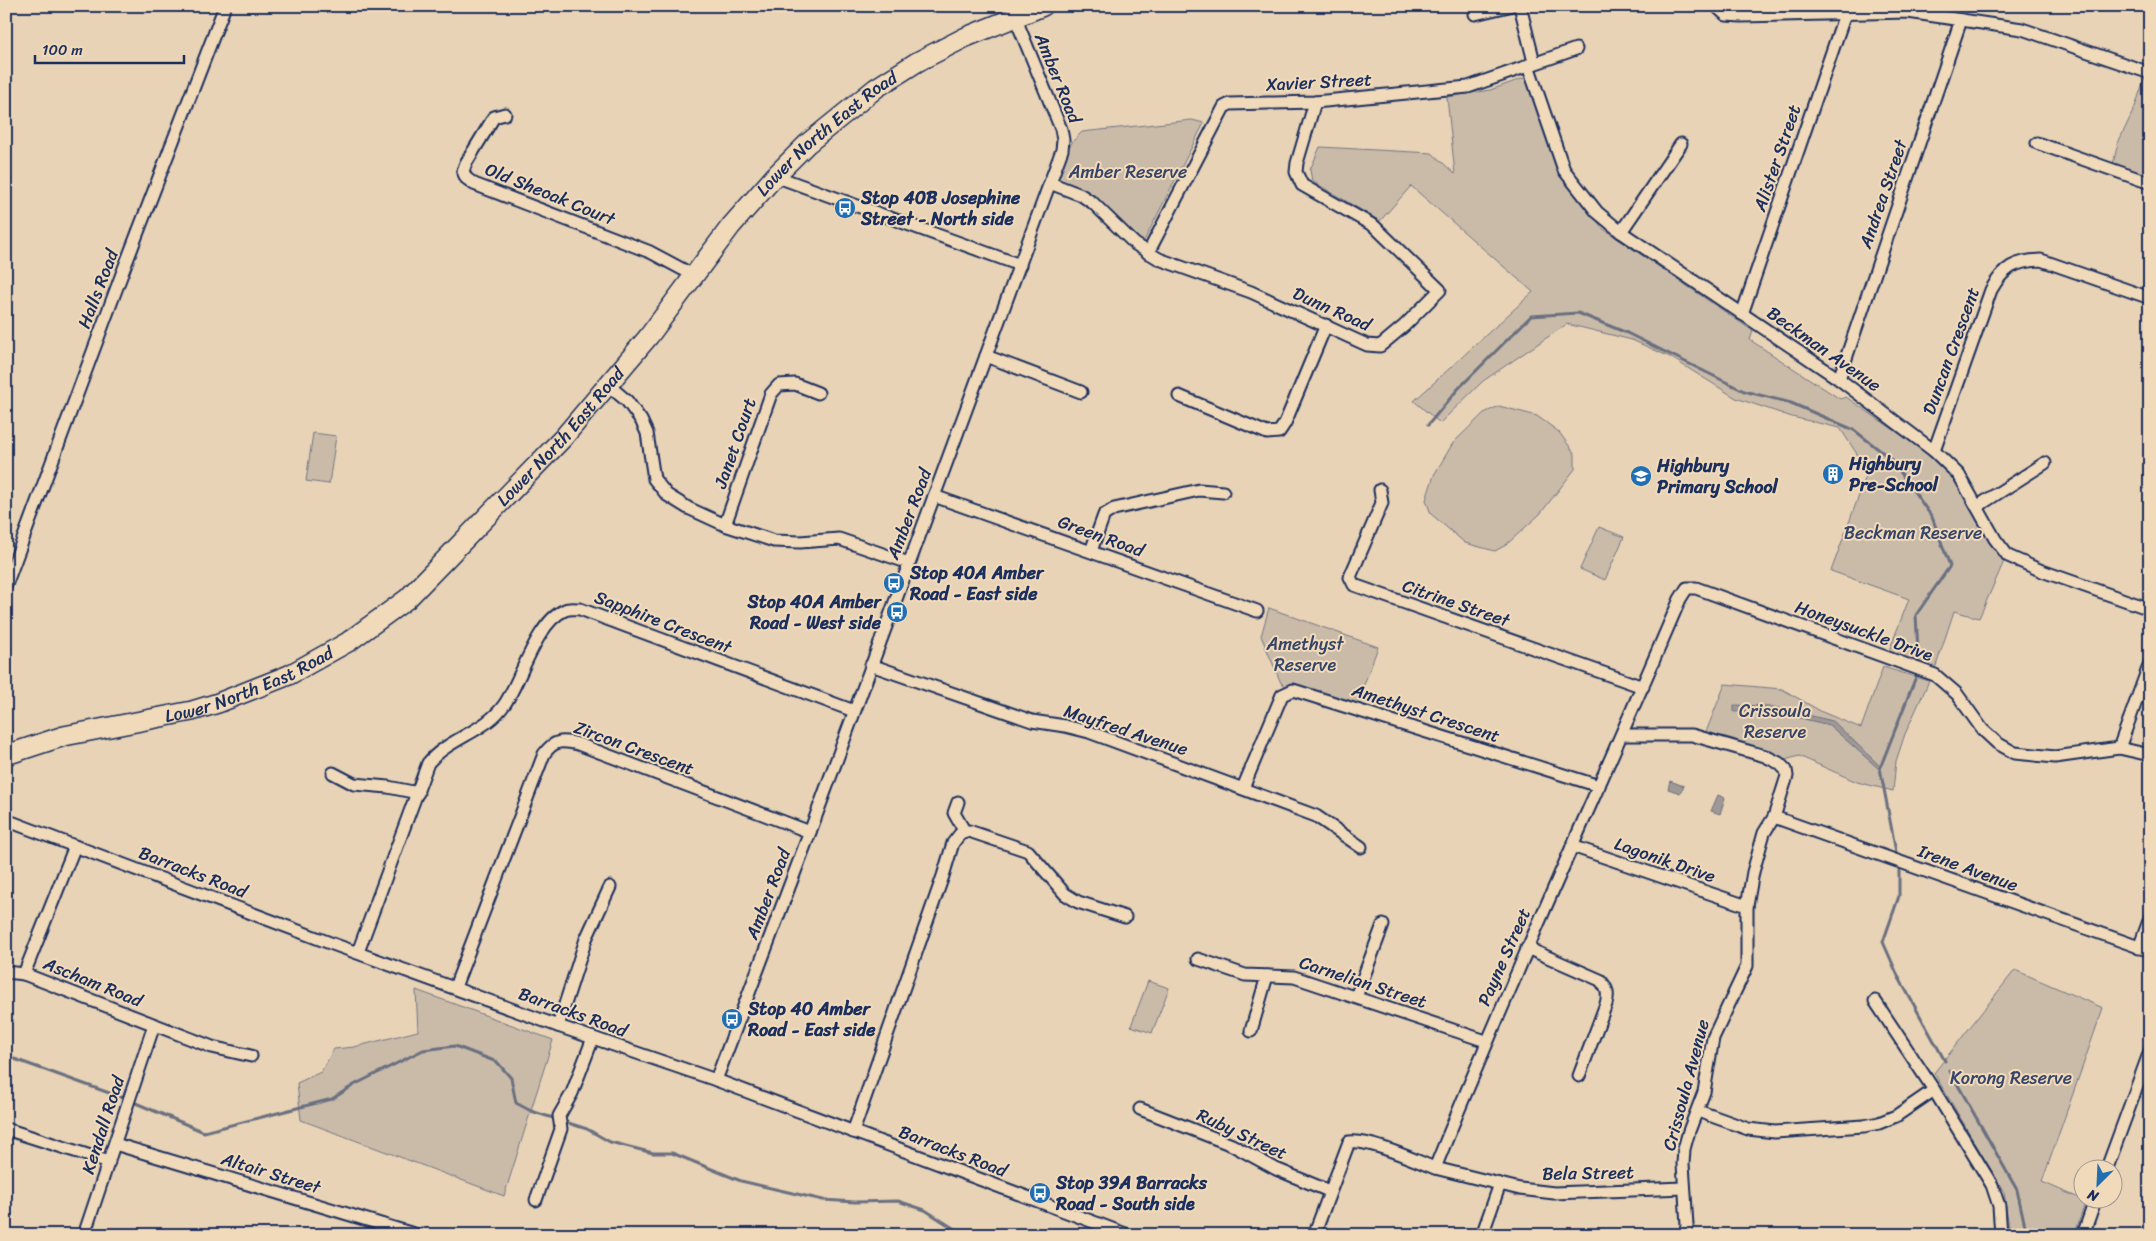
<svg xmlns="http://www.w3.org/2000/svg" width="2156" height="1241" font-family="Sriracha,sans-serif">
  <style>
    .green { fill: #cabba9; stroke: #727584 }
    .water { fill: #9f9996; stroke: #6a6f80 }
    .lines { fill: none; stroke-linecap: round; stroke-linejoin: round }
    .stream { stroke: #6a6f80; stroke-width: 3 }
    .street-casing { stroke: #1b2f5e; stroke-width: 15 }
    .primary-casing { stroke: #1b2f5e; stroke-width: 22 }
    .street { stroke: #f1daba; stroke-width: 11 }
    .primary { stroke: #f1daba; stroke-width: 19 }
    .labels { text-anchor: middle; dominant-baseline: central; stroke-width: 4; stroke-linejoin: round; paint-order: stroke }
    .street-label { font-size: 18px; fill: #1b2f5e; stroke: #f1daba }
    .park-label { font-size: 18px; fill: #354469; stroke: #f1daba }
    .poi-label { font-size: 18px; font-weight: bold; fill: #1b2f5e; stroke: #f1daba; text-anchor: start }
  </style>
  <rect width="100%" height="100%" fill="#e8d3b6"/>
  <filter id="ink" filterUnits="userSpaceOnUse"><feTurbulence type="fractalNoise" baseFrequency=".02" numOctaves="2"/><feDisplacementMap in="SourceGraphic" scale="10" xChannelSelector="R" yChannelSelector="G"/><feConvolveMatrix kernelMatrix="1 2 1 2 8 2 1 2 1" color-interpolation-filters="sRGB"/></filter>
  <g filter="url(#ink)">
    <g class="green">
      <path d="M2145,76L2150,78V176L2113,164L2118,143L2135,107Z"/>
      <path d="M1527,77L1564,170L1602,228L1753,331L1750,340L1840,399L1846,397L1929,454L1953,478L2005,559L1979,618L1954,611L1934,672L1887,656L1909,599L1831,571L1868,471L1840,428L1792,417L1736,398L1670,357L1632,340L1567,324L1483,381L1440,423L1414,401L1533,292L1411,186L1380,221L1312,181L1310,170L1320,147L1432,153L1455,174L1447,97L1490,90Z"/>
      <path d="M1192,120L1204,123L1144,241L1135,244L1120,228L1061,188L1053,173L1073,141L1082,132Z"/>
      <path d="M1499,406L1537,416L1559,432L1575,454V469L1540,514L1506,545L1495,551L1465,543L1431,514L1426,500L1434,475L1453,443L1484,413Z"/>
      <path d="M313,433L336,436L329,484L306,481Z"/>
      <path d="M1599,527L1624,537L1605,580L1580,569Z"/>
      <path d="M1269,608L1378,647L1356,706L1293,690L1281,683L1261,636Z"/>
      <path d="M1883,667L1929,681L1905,734L1896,761L1893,791L1857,782L1799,756L1785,760L1733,739L1706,732L1725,684L1782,689L1822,712L1861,728Z"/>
      <path d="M2015,970L2103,1008L2042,1182L2086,1201L2074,1235H2010L2004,1192L1934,1073Z"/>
      <path d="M1148,981L1169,988L1152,1033L1131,1026Z"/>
      <path d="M416,990L553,1040L504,1196L301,1120L297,1083L321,1072L334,1049L354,1047L418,1031Z"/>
    </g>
    <g class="water">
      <path d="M1734,705L1769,706L1833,721L1882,768L1879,769L1829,725L1767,710L1734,712Z"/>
      <path d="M1670,781L1684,786L1680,793L1668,789Z"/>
      <path d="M1718,795L1725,798L1720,814L1711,811Z"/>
    </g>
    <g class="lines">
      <g class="stream">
        <path d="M1428,425L1458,389L1531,316L1578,313L1627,333L1744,391L1791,403L1854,430L1891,459L1932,517L1950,566L1916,615L1919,669L1880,768L1896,852"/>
        <path d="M1899,870V896L1883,942L1898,976L1945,1061"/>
        <path d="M6,1056L126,1099"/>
        <path d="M1950,1071L2017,1190L2027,1235"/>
        <path d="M131,1101L204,1132L332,1099L354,1085L423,1050L455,1046L497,1062L511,1078L516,1103L531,1111L556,1119"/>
        <path d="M562,1121L587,1129L610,1142L653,1153H672L741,1181L775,1189L823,1200L855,1202L898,1201L925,1210L964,1235"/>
      </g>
      <g class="street-casing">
        <g id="street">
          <path d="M1520,6L1534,62"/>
          <path d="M1716,6L1726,15L1741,16L1908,12L2022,29L2150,73"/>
          <path d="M1475,14L1509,6"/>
          <path d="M1528,65L1564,170L1597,212L1621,232L1839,379L1934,451L1959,475L1995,539L2008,556L2042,571L2150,609"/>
          <path d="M505,114L494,117L466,163L463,171L466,178L474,184L650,252L695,276"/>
          <path d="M2037,143L2150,183"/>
          <path d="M775,176L1020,265"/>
          <path d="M1050,183L1081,195L1093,203L1135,244L1159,259L1251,292L1356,340L1367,345L1380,346L1404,326L1440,290L1374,226L1302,185L1296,172L1297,163L1315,102"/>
          <path d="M1621,232L1681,144"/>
          <path d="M1148,253L1224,107L1230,104L1315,102L1468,87L1576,49"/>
          <path d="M1742,314L1845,14"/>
          <path d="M986,356L1081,392"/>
          <path d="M1839,379L1961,20"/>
          <path d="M608,385L627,401L641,420L647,433L654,479L667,495L688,508L725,525L774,541L800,542L839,539L909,563"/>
          <path d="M1179,396L1267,433L1279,432L1285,423L1326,325"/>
          <path d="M1934,451L1991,290C2004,267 2015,261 2041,260L2150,298"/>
          <path d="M1380,490L1382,503L1350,577L1354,585L1643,687"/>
          <path d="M934,496L1257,611"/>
          <path d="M1978,506L2045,463"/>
          <path d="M725,525L771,394L779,385L795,384L818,393"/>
          <path d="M1091,551L1104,515L1114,509L1199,490L1223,492"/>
          <path d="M6,585L123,271L225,6"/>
          <path d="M871,665L1032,721L1065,726L1089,732L1316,816L1361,847"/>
          <path d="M1622,735H1692L1765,756L1779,763L1786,770L1787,776L1774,817L1764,833L1753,872L1747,906V966L1713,1038L1704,1092L1689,1131L1684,1149L1683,1164L1687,1225L1685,1235"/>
          <path d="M2119,748L2150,663"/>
          <path d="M333,773L354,784L388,787L418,793"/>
          <path d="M1243,788L1282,695L1293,690L1599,786"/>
          <path d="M958,802L954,813L965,832"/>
          <path d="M1774,817L2150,951"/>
          <path d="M6,820L330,943L558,1026L716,1080L1128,1235"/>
          <path d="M75,846L24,974L212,1047L251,1056"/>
          <path d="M1572,846L1747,906"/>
          <path d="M1527,948L1600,980C1607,988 1609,993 1606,1004L1579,1076"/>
          <path d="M2139,948L2150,918"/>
          <path d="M358,952L428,763C449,738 485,732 504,705C521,681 536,622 565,610C569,608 575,609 580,609L854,711"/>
          <path d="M1198,959L1245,975L1294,977L1486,1041"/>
          <path d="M6,972L24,974"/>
          <path d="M455,987L544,754C554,740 562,740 578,744L810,832"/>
          <path d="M1356,997L1383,925"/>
          <path d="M1875,1001L1934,1090L1992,1185L1999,1206L2001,1235"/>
          <path d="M558,1026L586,939L610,887"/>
          <path d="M1251,1031L1267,976"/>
          <path d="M716,1080L810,832L1062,150L1063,140L1061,129L1015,17"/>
          <path d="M1140,1109L1232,1145L1276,1169L1329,1191"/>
          <path d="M1698,1111L1748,1129L1775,1132L1864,1126L1879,1123L1896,1116L1934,1090"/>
          <path d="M6,1129L109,1162"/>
          <path d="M853,1132L943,876L953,843L960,834L969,831L1028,851L1065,894L1078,902L1125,917"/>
          <path d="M115,1144L417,1235"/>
          <path d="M1435,1168L1520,1189L1554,1193L1684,1188"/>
          <path d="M2107,1168L2150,1051"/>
          <path d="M536,1200L561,1129L559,1116L572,1093L593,1038"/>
          <path d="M84,1235L154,1025"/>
          <path d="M1314,1235L1349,1142C1369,1139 1414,1160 1435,1168C1512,977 1599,789 1680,599L1687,588H1696L1935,675L1957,694L1982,729L1997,743L2015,753L2055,757L2119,748L2150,755"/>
          <path d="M1482,1235L1500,1184"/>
          <path d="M2083,1235L2096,1198"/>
        </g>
      </g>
      <g class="primary-casing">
        <g id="primary">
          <path id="s1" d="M6,755L64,736L192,711L218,703L289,675L348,642L407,599L563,438L649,336L731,226L775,176L807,144L876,88L917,62L966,37L1043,6"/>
        </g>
      </g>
      <use href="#street" class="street"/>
      <use href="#primary" class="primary"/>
    </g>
  </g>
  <defs>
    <g id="bus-disc" transform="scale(1.125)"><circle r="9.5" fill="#1f6fb2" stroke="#f1daba"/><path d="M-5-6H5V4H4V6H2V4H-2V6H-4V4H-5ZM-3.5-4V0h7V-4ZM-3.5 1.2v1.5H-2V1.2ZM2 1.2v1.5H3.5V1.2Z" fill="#fff"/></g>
    <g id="building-disc" transform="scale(1.125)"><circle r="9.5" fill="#1f6fb2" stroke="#f1daba"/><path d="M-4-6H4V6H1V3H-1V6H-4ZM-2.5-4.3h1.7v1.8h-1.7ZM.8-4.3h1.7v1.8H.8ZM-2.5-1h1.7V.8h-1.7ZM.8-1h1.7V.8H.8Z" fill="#fff"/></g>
    <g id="school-disc" transform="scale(1.125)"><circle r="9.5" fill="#1f6fb2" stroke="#f1daba"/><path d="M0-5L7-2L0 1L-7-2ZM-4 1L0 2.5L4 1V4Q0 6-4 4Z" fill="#fff"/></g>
  </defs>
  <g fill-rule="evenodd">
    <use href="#bus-disc" x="845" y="208"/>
    <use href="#building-disc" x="1833" y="474"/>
    <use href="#school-disc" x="1641" y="476"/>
    <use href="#bus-disc" x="894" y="583"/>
    <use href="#bus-disc" x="897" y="612"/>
    <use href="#bus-disc" x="732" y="1019"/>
    <use href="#bus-disc" x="1040" y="1193"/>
  </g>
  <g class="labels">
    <g class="street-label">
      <text transform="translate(1058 78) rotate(68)">Amber Road</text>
      <text transform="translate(1319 82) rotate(-3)">Xavier Street</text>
      <text stroke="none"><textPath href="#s1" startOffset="1064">Lower North East Road</textPath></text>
      <text transform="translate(1777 158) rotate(-71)">Alister Street</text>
      <text transform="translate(550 194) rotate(22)">Old Sheoak Court</text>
      <text transform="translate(1883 194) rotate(-71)">Andrea Street</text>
      <text transform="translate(98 289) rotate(-69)">Halls Road</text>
      <text transform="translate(1332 309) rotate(24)">Dunn Road</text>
      <text transform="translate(1824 349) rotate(35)">Beckman Avenue</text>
      <text transform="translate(1951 351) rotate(-70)">Duncan Crescent</text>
      <text stroke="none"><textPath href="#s1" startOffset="659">Lower North East Road</textPath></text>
      <text transform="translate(735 443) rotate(-71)">Janet Court</text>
      <text transform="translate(909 514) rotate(-69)">Amber Road</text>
      <text transform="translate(1101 536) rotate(20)">Green Road</text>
      <text transform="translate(1456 603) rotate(19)">Citrine Street</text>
      <text transform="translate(663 622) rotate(21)">Sapphire Crescent</text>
      <text transform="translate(1864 631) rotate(20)">Honeysuckle Drive</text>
      <text stroke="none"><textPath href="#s1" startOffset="254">Lower North East Road</textPath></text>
      <text transform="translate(1426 713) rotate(18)">Amethyst Crescent</text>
      <text transform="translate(1126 730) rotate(18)">Mayfred Avenue</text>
      <text transform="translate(634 748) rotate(20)">Zircon Crescent</text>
      <text transform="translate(1665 860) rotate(19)">Lagonik Drive</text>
      <text transform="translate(1968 868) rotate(20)">Irene Avenue</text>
      <text transform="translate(193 872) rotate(21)">Barracks Road</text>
      <text transform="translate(768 894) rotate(-69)">Amber Road</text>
      <text transform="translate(1504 957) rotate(-66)">Payne Street</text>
      <text transform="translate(93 982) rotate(22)">Ascham Road</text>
      <text transform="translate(1363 982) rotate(18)">Carnelian Street</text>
      <text transform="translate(573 1012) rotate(20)">Barracks Road</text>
      <text transform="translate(1686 1085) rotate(-75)">Crissoula Avenue</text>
      <text transform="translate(103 1125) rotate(-72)">Kendall Road</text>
      <text transform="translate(1242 1134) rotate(25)">Ruby Street</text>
      <text transform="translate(953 1151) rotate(21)">Barracks Road</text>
      <text transform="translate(271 1173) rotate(17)">Altair Street</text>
      <text transform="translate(1588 1173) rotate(-1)">Bela Street</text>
    </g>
    <g class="park-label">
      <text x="1128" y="172">Amber Reserve</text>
      <text x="1913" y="533">Beckman Reserve</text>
      <text x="1305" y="644">Amethyst<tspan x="1305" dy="21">Reserve</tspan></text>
      <text x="1775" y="711">Crissoula<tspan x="1775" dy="21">Reserve</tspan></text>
      <text x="2011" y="1078">Korong Reserve</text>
    </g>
    <g class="poi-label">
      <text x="861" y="198">Stop 40B Josephine<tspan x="861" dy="21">Street - North side</tspan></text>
      <text x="1849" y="464">Highbury<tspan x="1849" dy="21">Pre-School</tspan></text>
      <text x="1657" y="466">Highbury<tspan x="1657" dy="21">Primary School</tspan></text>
      <text x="910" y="573">Stop 40A Amber<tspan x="910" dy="21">Road - East side</tspan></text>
      <text x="881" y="602" text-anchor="end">Stop 40A Amber<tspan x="881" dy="21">Road - West side</tspan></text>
      <text x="748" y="1009">Stop 40 Amber<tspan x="748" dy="21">Road - East side</tspan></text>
      <text x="1056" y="1183">Stop 39A Barracks<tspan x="1056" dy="21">Road - South side</tspan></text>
    </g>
  </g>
  <rect width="2156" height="1241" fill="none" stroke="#f1daba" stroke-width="25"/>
  <rect x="12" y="12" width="2131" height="1216" fill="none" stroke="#1b2f5e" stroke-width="2" filter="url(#ink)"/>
  <g transform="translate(2098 1184) rotate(204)"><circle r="24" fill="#f1daba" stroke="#9b9695"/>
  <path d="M0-4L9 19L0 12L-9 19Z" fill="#1f6fb2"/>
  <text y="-8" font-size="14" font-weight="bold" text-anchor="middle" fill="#1b2f5e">N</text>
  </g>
  <path d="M35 55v8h149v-8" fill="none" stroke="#1b2f5e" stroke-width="2.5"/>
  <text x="42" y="55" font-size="15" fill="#1b2f5e" stroke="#f1daba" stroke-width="4" paint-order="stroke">100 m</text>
</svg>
